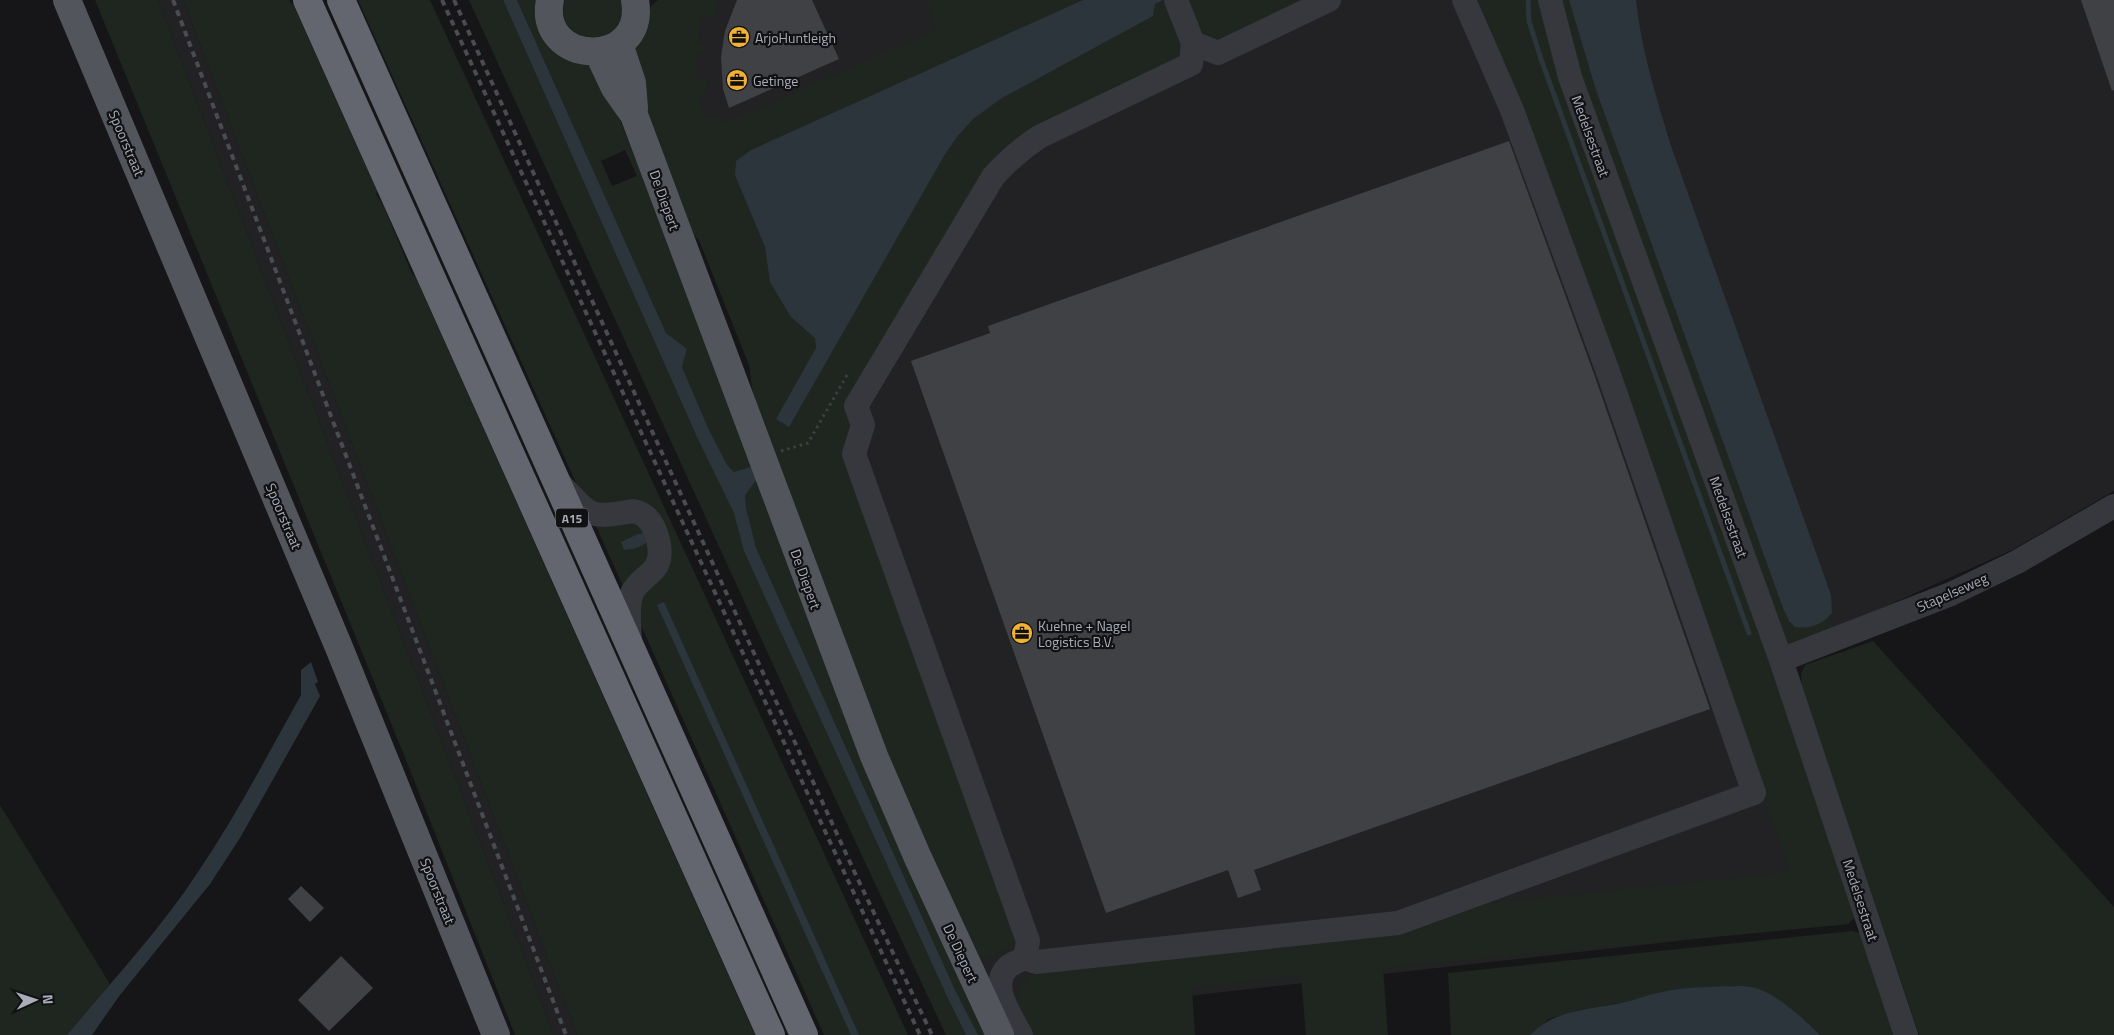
<svg xmlns="http://www.w3.org/2000/svg" width="2114" height="1035" font-family="'Titillium Web',sans-serif">
  <style>
    .built { fill: #222225 }
    .green { fill: #1e261f; fill-rule: evenodd }
    .water { fill: #2c353c }
    .lines { fill: none; stroke-linecap: round; stroke-linejoin: round }
    .stream { stroke: #2c353c; stroke-width: 5 }
    .building { fill: #404145 }
    .path { stroke: #3d3f44; stroke-width: 3; stroke-dasharray: 2.5 4; stroke-linecap: butt }
    .minor { stroke: #37383d; stroke-width: 24 }
    .major { stroke: #53555c; stroke-width: 28 }
    .highway { stroke: #63666e; stroke-width: 28 }
    .rail { stroke: #4a4c52; stroke-width: 4; stroke-dasharray: 6 5; stroke-linecap: butt }
    .labels { text-anchor: middle; dominant-baseline: central; stroke-width: 4.5; stroke-linejoin: round; paint-order: stroke }
    .shield { fill: #111113; stroke: #7b7e86; stroke-width: 1 }
    .shield-label { font-size: 12px; font-weight: bold; fill: #a8adb8 }
    .poi-label { font-size: 14px; fill: #a8adb8; stroke: #111113; text-anchor: start }
    .street-label { font-size: 14px; fill: #a8adb8; stroke: #111113 }
  </style>
  <rect width="100%" height="100%" fill="#161618"/>
  <g class="built">
    <path d="M158,0H183L577,1035H554Z"/>
    <path d="M688,0H2114V491L2012,550L1758,663L1847,922L1019,1015L976,962L709,231Z"/>
  </g>
  <g class="green">
    <path d="M95,0H158L554,1035H515L402,750Z"/>
    <path d="M183,0H289L294,6L377,191L376,194L384,207L412,274L416,278L755,1035H577Z"/>
    <path d="M358,0H430L908,1035H824L636,614L657,528L611,511L581,494Z"/>
    <path d="M469,0H503L696,435L709,430L682,367L687,349L666,334L517,0H539C530,47 558,44 586,63C593,68 599,77 605,83L990,1035H946L797,717ZM625,150L637,176L612,186L601,161Z"/>
    <path d="M565,0H621C637,47 551,52 565,0Z"/>
    <path d="M658,0H720L714,17L701,18L698,43L706,44V52L696,54V78L706,79L708,90L698,96L706,118L716,116L726,123L937,29L925,0H1083L751,150L736,161L735,175L765,247L770,282L815,338L816,348L777,419L944,156L957,137L973,119L1002,98L1153,16L1155,4L1163,0L1185,47L1182,57L1038,130L849,407L1020,944L976,962L909,812L755,410L749,365L699,240L683,224L634,72C633,64 631,55 632,48C633,36 648,6 658,0Z"/>
    <path d="M1183,0H1300L1224,37C1199,40 1193,18 1183,0Z"/>
    <path d="M1479,0H1544L1859,914L1848,924L1840,925L1383,968L1388,1035H1306L1301,976L1192,988L1195,1035H1028C1018,1008 1007,987 1039,970L1479,904L1790,872Z"/>
    <path d="M1557,0H1569L1596,90L1783,608C1794,633 1807,632 1829,618L1836,635L1782,648L1573,68Z"/>
    <path d="M633,516L654,547L626,593L593,519Z"/>
    <path d="M1873,641L2114,907V1035H1919L1802,686L1801,674L1805,665Z"/>
    <path d="M0,805L110,984L67,1035H0Z"/>
    <path d="M1852,931L1860,933L1895,1035H1820L1806,1021L1719,987H1705L1663,992L1625,1002L1579,1010L1549,1019L1530,1035H1451L1448,973Z"/>
  </g>
  <g class="water">
    <path d="M503,0H517L666,333L687,349L682,367L709,430L727,465L734,472L751,467L757,479L745,495L746,508L756,548L954,988L978,1035H966L946,994L744,551L734,513L696,435Z"/>
    <path d="M1083,0H1163L1155,4L1153,16L1002,98L973,119L957,137L944,156L789,427L776,419L816,348L815,338L791,317L770,282L765,247L735,175L736,161L751,150Z"/>
    <path d="M1569,0H1636C1641,49 1656,96 1670,143L1831,595L1832,613C1823,624 1809,630 1795,627L1789,621L1783,608L1596,90Z"/>
    <path d="M647,532L649,536L645,538L647,542C640,548 633,549 624,550L621,542L638,534Z"/>
    <path d="M664,602L859,1035H851L657,605Z"/>
    <path d="M311,662L318,682L315,684L320,696L240,838L210,884L120,995L92,1035H67C111,982 160,930 198,872C236,816 268,754 301,695V670Z"/>
    <path d="M1742,986C1748,987 1756,987 1761,990C1778,996 1808,1022 1820,1035H1530C1557,1008 1590,1010 1625,1002C1638,999 1650,994 1662,992C1688,986 1715,987 1742,986Z"/>
  </g>
  <g class="lines">
    <path class="stream" d="M1528,0L1529,21L1541,59L1749,633"/>
  </g>
  <g class="building">
    <path d="M737,0H812L839,59L729,108L723,89L721,57L725,31Z"/>
    <path d="M2081,0H2114V90L2112,91Z"/>
    <path d="M1509,141L1594,374L1710,709L1254,870L1261,890L1238,898L1228,870L1106,913L911,361L990,333L988,326Z"/>
    <path d="M301,886L324,908L310,922L288,899Z"/>
    <path d="M341,956L373,988L329,1031L298,1000Z"/>
  </g>
  <g class="lines">
    <path class="path" d="M781,451L808,443L847,375"/>
    <g class="minor">
      <path d="M1176,0L1193,43L1218,53L1329,0"/>
      <path d="M1550,0L1570,77L1781,660L1906,1035"/>
      <path d="M561,485C592,517 588,519 633,511C638,512 643,514 647,518C657,528 665,555 655,568C648,577 637,582 632,593C626,608 630,628 630,643"/>
      <path d="M1781,660L1951,594L2017,562L2114,506"/>
      <path d="M1025,958L1028,941L854,454L863,425L856,406L993,177C1007,161 1021,149 1039,137L1191,64L1193,43"/>
      <path d="M1021,1035C1012,1017 988,986 1008,967C1013,963 1019,961 1025,958L1036,962L1398,923L1754,793L1607,369L1512,110L1464,0"/>
    </g>
    <g class="major">
      <path d="M67,0L338,645L496,1035"/>
      <path d="M550,0C537,67 647,70 635,0"/>
      <path d="M619,44L632,83L634,108"/>
      <path d="M598,52L615,88L634,115L874,756L918,858L1000,1035"/>
    </g>
    <g class="highway">
      <path d="M307,0L771,1035"/>
      <path d="M341,0L804,1035"/>
    </g>
    <g class="rail">
      <path d="M173,0L566,1035"/>
      <path d="M442,0L811,801L920,1035"/>
      <path d="M454,0L854,871L932,1035"/>
    </g>
  </g>
  <defs>
    <g id="office-disc" transform="scale(1.125)"><circle r="9.5" fill="#f2b134" stroke="#111113"/><path d="M-6-3h4V-5.5h4V-3h4V5H-6ZM-1-4.5V-3h2v-1.5ZM-6 0V1H6V0Z" fill="#111"/></g>
  </defs>
  <g fill-rule="evenodd">
    <use href="#office-disc" x="739" y="37"/>
    <use href="#office-disc" x="737" y="80"/>
    <use href="#office-disc" x="1022" y="633"/>
  </g>
  <g class="labels">
    <rect class="shield" x="556" y="508.5" width="32" height="19" rx="4"/>
    <g class="shield-label">
      <text x="572" y="518">A15</text>
    </g>
    <g class="poi-label">
      <text x="755" y="37">ArjoHuntleigh</text>
      <text x="753" y="80">Getinge</text>
      <text x="1038" y="625">Kuehne + Nagel<tspan x="1038" dy="16">Logistics B.V.</tspan></text>
    </g>
    <g class="street-label">
      <text transform="translate(1591 136) rotate(70)">Medelsestraat</text>
      <text transform="translate(127 143) rotate(67)">Spoorstraat</text>
      <text transform="translate(665 200) rotate(70)">De Diepert</text>
      <text transform="translate(284 516) rotate(67)">Spoorstraat</text>
      <text transform="translate(1729 517) rotate(70)">Medelsestraat</text>
      <text transform="translate(806 579) rotate(70)">De Diepert</text>
      <text transform="translate(1952 592) rotate(-24)">Stapelseweg</text>
      <text transform="translate(438 891) rotate(68)">Spoorstraat</text>
      <text transform="translate(1861 900) rotate(72)">Medelsestraat</text>
      <text transform="translate(961 953) rotate(65)">De Diepert</text>
    </g>
  </g>
  <g transform="translate(35 1000) rotate(87)" stroke="#111113" stroke-width="4" paint-order="stroke">
  <path d="M0-4L9 19L0 12L-9 19Z" fill="#a8adb8"/>
  <text y="-8" font-size="14" font-weight="bold" text-anchor="middle" fill="#a8adb8">N</text>
  </g>
</svg>
